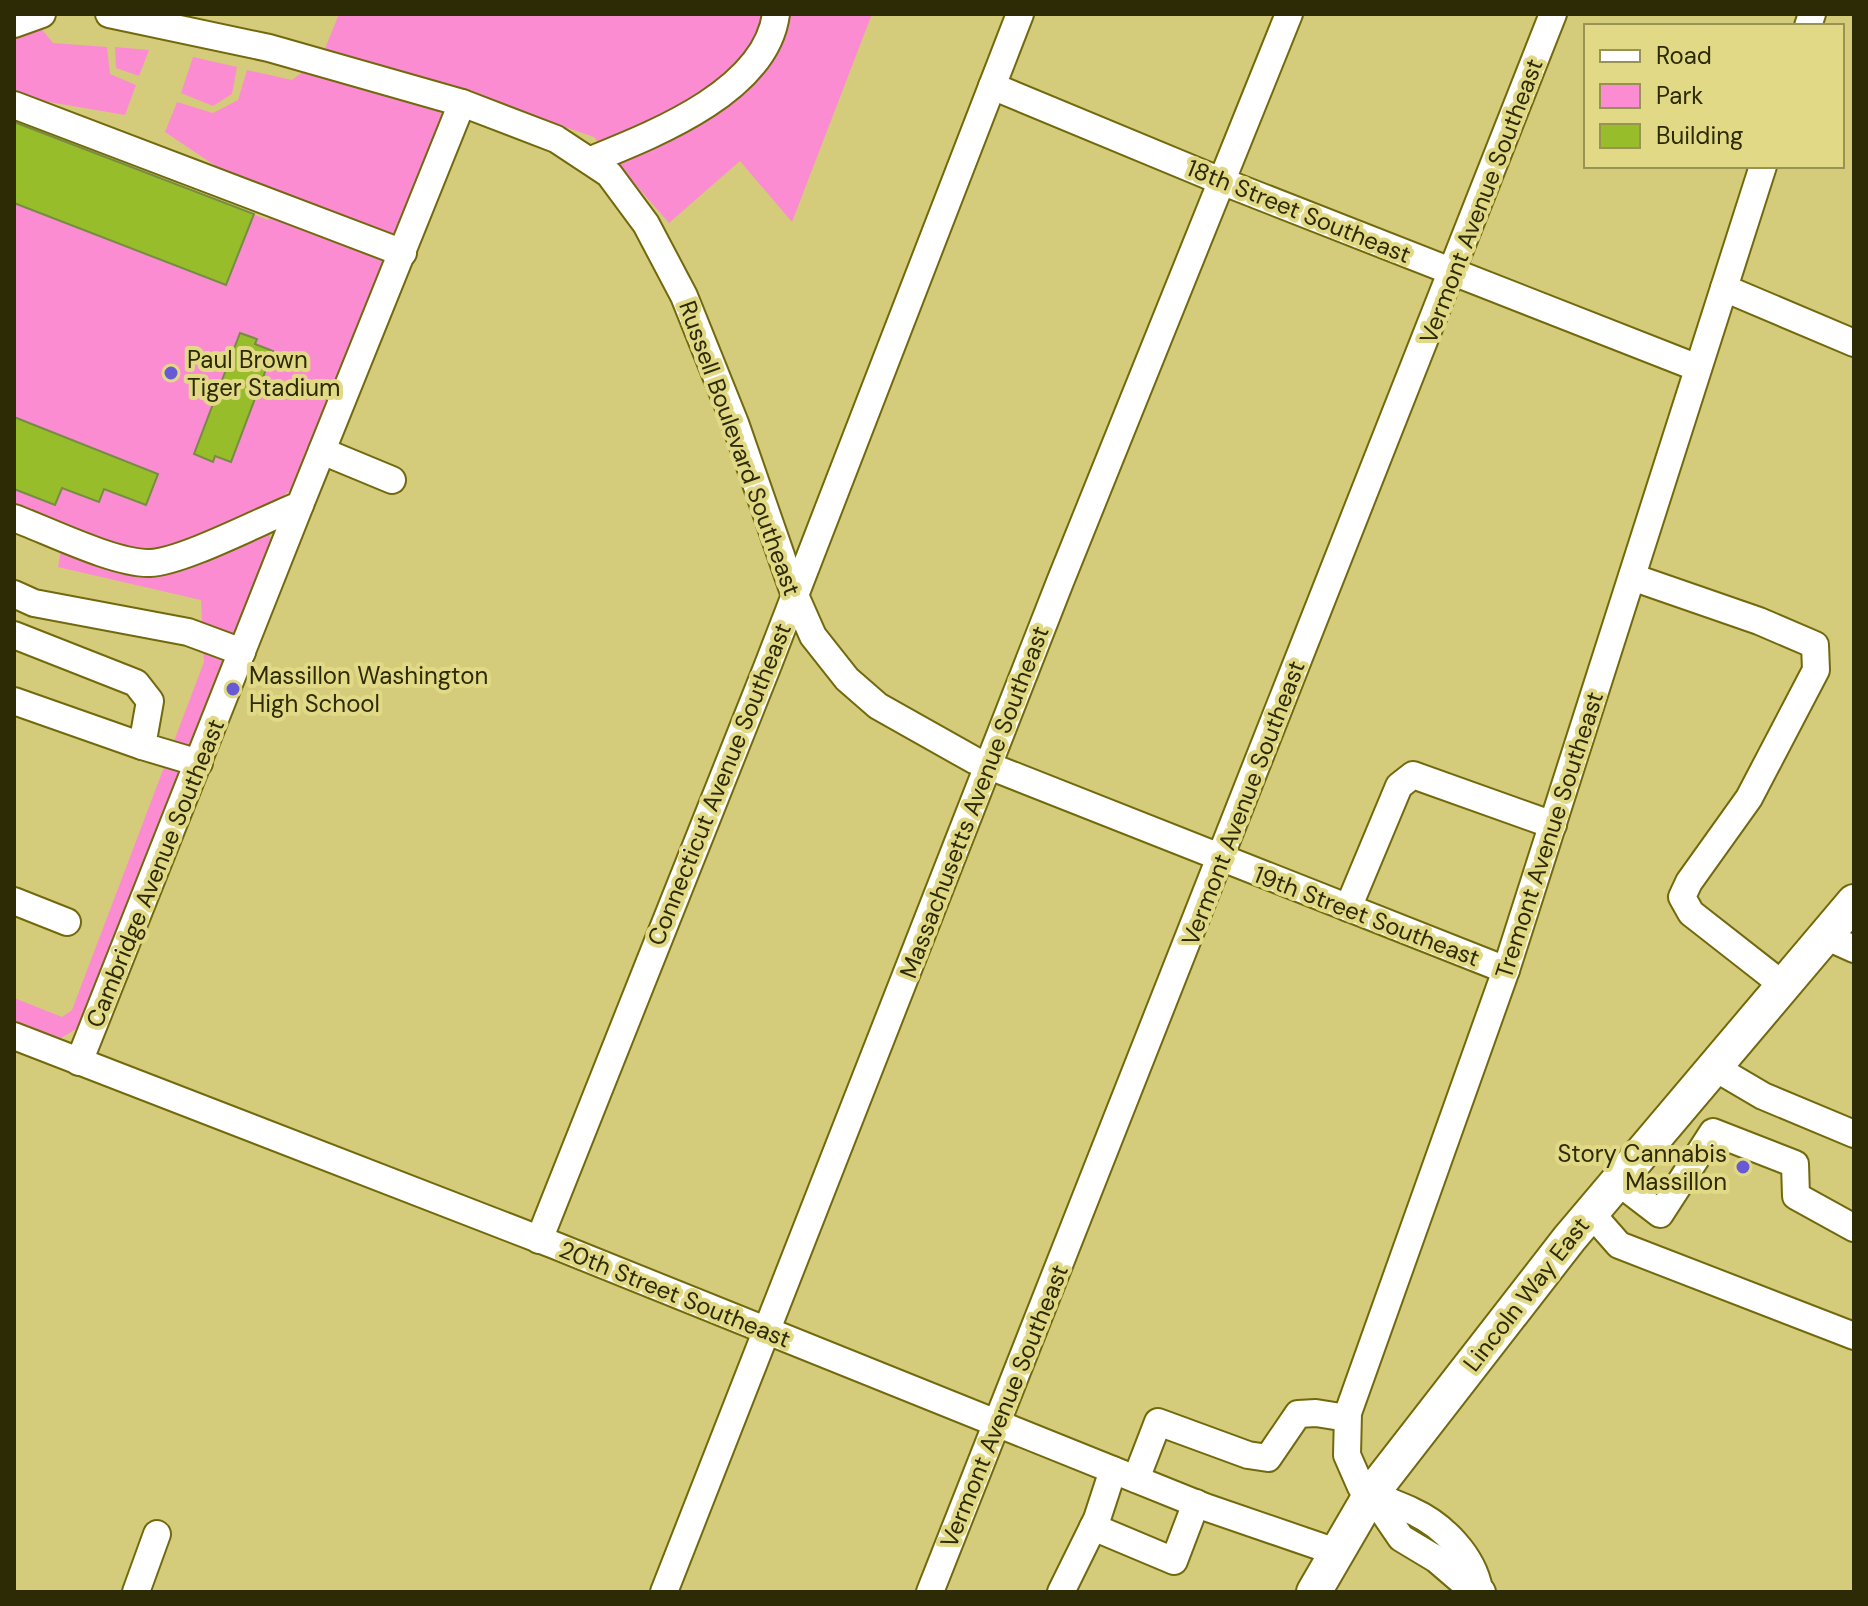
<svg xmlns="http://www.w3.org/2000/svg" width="1868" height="1606" font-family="'DM Sans',sans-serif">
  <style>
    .green { fill: #fb8cd1 }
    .building { fill: #97bd2a; stroke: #768c42; stroke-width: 2 }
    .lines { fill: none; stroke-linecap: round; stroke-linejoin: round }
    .minor-casing { stroke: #72690d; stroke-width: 30 }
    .major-casing { stroke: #72690d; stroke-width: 38 }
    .minor { stroke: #fff; stroke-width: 26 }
    .major { stroke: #fff; stroke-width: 34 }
    .poi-dot { fill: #675ad4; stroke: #e1d986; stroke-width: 3 }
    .labels { text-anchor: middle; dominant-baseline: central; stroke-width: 8; stroke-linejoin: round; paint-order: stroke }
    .street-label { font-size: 24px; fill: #2d2a06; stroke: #e1d986 }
    .poi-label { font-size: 24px; fill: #2d2a06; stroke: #e1d986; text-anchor: start }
  </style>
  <rect width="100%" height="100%" fill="#d4cc7a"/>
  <g class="green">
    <path d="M339,14H872L792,222L740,161L669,223L594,137L455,89L324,51Z"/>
    <path d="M40,27L53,43L107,47L110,74L136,85L125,115L14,96V35Z"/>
    <path d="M115,47L149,50L139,76L116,68Z"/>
    <path d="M193,57L237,67L232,94L213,106L181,93Z"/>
    <path d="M309,67L438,108L443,119L395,237L244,185L165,132L177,102L213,113L238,100L247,70L292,80Z"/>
    <path d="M14,122L268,220L271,215L377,253L386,261L295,485L275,504L149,558L14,506Z"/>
    <path d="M268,532L273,544L83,1025L61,1038L14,1023V998L62,1017L72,1010L204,662L201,600L58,567L62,544L137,570Z"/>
  </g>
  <g class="building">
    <path d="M14,122L254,214L226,285L14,203Z"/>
    <path d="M240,333L257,339L255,344L273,351L231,462L215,456L213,462L194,454Z"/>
    <path d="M14,417L158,474L146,505L104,489L99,502L62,488L55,505L14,489Z"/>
  </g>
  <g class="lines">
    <g class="minor-casing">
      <g id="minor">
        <path d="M109,14L269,48L462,103L556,139L609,174L646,224L684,296L735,423L794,593L813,636L847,679L878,706L974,760L1506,970"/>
        <path d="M14,24L42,14"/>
        <path d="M1808,26L1812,14"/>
        <path d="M992,86L1221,181L1698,368"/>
        <path d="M14,105L403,253"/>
        <path d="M591,160C655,134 766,91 776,14"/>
        <path d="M1724,288L1854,343"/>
        <path d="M322,451L392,480"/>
        <path d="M14,518C49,531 115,564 150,563C183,562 264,519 300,505L462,103"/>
        <path d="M1632,577L1759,621L1815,645L1816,670L1749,798L1689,882L1682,897L1691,913L1783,985"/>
        <path d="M14,594L34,603L188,632L242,652"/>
        <path d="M14,635L136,683L150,701L142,746L199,763"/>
        <path d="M14,701L142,746"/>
        <path d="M14,901L67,922"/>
        <path d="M1348,908L1399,786L1413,775L1553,825"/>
        <path d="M1825,936L1854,949"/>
        <path d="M14,1036L554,1245L1205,1507L1336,1552"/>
        <path d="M79,1062L300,505"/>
        <path d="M1712,1066L1763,1096L1854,1134"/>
        <path d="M1617,1181L1660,1214L1713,1132L1795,1164L1796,1196L1854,1228"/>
        <path d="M1590,1212L1619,1245L1854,1336"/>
        <path d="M539,1240L768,665L1020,14"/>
        <path d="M1136,1479L1158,1422L1248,1455L1268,1458L1298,1414L1316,1413L1347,1418"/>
        <path d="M1371,1494L1401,1538L1436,1559L1464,1583L1482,1592"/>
        <path d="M1093,1527L1174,1561L1196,1503"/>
        <path d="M1479,1589C1473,1556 1443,1525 1412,1511C1395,1503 1377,1498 1361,1487L1347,1455L1348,1413L1506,970L1763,166"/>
        <path d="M136,1592L157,1534"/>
        <path d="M664,1592L1060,582L1289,14"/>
        <path d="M930,1592L1553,14"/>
        <path d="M1061,1592L1097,1519L1113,1470"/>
      </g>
    </g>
    <g class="major-casing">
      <path id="major" d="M1314,1592L1371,1494L1569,1239L1854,902"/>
    </g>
    <use href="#minor" class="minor"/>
    <use href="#major" class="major"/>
  </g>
  <g class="poi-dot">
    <circle cx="171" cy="373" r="8"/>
    <circle cx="233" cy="689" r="8"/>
    <circle cx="1743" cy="1167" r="8"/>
  </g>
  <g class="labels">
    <g class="street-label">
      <text transform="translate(1481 201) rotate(-69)">Vermont Avenue Southeast</text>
      <text transform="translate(1299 211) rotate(22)">18th Street Southeast</text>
      <text transform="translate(740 448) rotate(70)">Russell Boulevard Southeast</text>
      <text transform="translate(719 784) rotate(-68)">Connecticut Avenue Southeast</text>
      <text transform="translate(974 802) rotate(-69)">Massachusetts Avenue Southeast</text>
      <text transform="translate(1243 803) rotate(-69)">Vermont Avenue Southeast</text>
      <text transform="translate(1549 835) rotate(-72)">Tremont Avenue Southeast</text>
      <text transform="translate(155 873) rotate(-68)">Cambridge Avenue Southeast</text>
      <text transform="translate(1367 916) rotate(21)">19th Street Southeast</text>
      <text transform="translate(675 1294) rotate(22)">20th Street Southeast</text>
      <text transform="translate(1526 1294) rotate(-52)">Lincoln Way East</text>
      <text transform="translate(1004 1406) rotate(-68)">Vermont Avenue Southeast</text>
    </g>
    <g class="poi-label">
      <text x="187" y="359">Paul Brown<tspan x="187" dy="28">Tiger Stadium</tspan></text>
      <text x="249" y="675">Massillon Washington<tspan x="249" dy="28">High School</tspan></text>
      <text x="1727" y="1153" text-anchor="end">Story Cannabis<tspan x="1727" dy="28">Massillon</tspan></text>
    </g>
  </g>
  <rect width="1868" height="1606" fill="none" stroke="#2d2a06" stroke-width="32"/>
  <rect x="1584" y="24" width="260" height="144" fill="#e1d986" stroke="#999353" stroke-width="2"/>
  <rect x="1600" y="50" width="40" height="12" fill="#ffffff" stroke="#999353" stroke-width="2"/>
  <text x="1656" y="64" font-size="24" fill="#2d2a06">Road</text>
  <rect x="1600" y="84" width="40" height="24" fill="#fb8cd1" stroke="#999353" stroke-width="2"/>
  <text x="1656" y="104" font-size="24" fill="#2d2a06">Park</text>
  <rect x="1600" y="124" width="40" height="24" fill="#97bd2a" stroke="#999353" stroke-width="2"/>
  <text x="1656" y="144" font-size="24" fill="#2d2a06">Building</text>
</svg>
